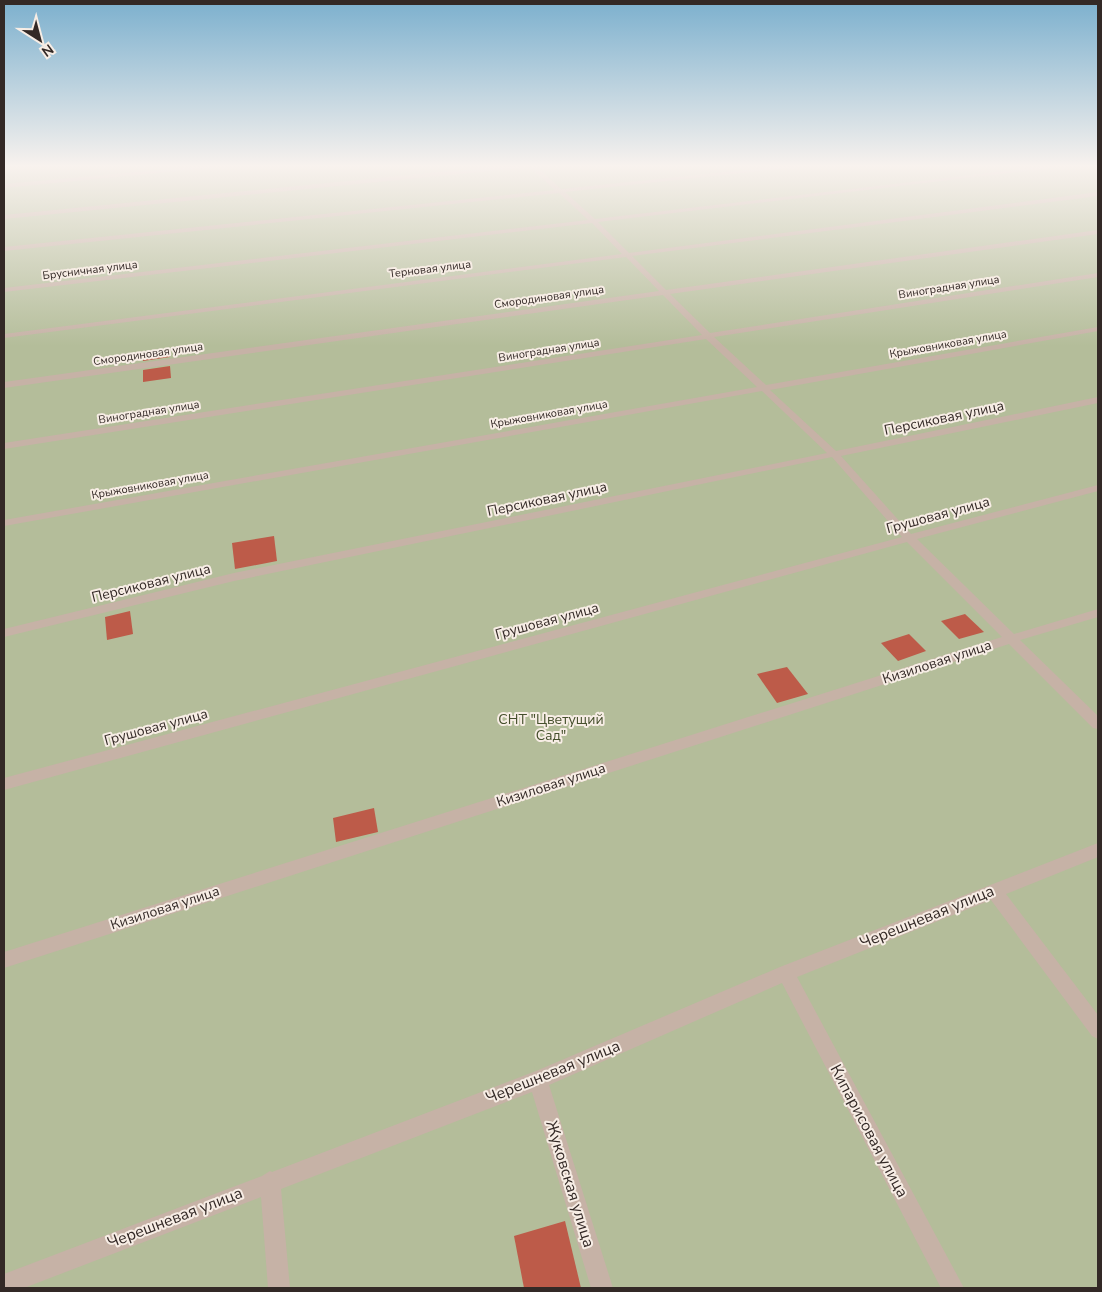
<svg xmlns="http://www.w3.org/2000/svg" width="1102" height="1292" font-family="'Nunito Sans',sans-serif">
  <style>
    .green { fill: #b4bd9a }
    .building { fill: #bd5b49 }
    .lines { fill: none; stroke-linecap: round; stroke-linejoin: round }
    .minor { fill: #c6b2a6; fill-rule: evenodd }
    .labels { text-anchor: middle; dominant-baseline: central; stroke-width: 4; stroke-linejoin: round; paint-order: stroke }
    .far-street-label { font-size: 11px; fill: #332926; stroke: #f7ede5 }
    .street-label { font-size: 14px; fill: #332926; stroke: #f7ede5 }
    .park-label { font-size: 14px; fill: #454f2c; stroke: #f7ede5 }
    .near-street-label { font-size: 16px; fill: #332926; stroke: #f7ede5 }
  </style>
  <rect width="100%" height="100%" fill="#efe3d9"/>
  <rect class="green" x="4" y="165" width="1094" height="1123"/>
  <g class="building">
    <path d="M169,349L170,357L143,361V353Z"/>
    <path d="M170,366L171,378L143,382V370Z"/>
    <path d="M274,536L277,561L235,569L232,543Z"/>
    <path d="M130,611L133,634L107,640L105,617Z"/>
    <path d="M965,614L984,632L959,639L941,621Z"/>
    <path d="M909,634L926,651L898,661L881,643Z"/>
    <path d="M787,667L808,694L777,703L757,674Z"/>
    <path d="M374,808L378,832L336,842L333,818Z"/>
    <path d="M565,1221L581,1288H524L514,1236Z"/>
  </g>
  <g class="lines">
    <g class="minor">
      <path d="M214,165H238L4,188V184Z"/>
      <path d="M510,165H535L561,189L793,165H814L565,192L595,219L1056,165H1075L598,222L629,253L1098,192V196L632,256L666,290L1098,230V234L670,294L710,333L1098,273V277L714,337L766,385L1098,327V331L770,390L836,451L1098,397V403L841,456L911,534L1098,485V491L917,539L1014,634L1098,609V617L1020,640L1098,716V729L1093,728L1009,644L4,968V952L1002,637L907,542L4,790V778L902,537L832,457L234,581L4,637V629L234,573L827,453L762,391L4,526V520L757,387L706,339L4,449V443L702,335L663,295L4,388V382L659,291L626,257L4,338V334L622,254L592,223L4,292V288L588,220L559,193L4,251V247L555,190L530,167L4,219V215Z"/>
      <path d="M1098,843V857L1006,894L1098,1015V1039L1092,1036L991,900L797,977L964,1288H941L782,983L549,1085L613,1288H591L532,1092L281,1189L290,1288H268L261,1197L24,1288H4V1274L262,1176L270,1171L272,1172L536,1071L780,967Z"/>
    </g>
  </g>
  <linearGradient id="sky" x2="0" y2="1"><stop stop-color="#7cb0ce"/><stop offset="0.48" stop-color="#f8f2ee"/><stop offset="1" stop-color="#f8f2ee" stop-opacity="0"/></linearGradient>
  <rect width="1102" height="346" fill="url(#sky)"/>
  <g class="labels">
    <g class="far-street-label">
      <text transform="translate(430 269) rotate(-7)">Терновая улица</text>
      <text transform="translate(90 270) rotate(-7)">Брусничная улица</text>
      <text transform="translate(949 287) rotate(-9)">Виноградная улица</text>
      <text transform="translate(549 297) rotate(-8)">Смородиновая улица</text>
      <text transform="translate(948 344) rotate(-10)">Крыжовниковая улица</text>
      <text transform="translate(549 350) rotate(-9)">Виноградная улица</text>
      <text transform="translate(148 354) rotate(-8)">Смородиновая улица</text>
      <text transform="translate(149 412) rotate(-9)">Виноградная улица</text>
      <text transform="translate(549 414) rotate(-10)">Крыжовниковая улица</text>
      <text transform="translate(150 485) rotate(-10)">Крыжовниковая улица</text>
    </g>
    <g class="street-label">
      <text transform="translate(944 418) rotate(-12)">Персиковая улица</text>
      <text transform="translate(547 499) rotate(-12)">Персиковая улица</text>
      <text transform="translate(938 515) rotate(-15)">Грушовая улица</text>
      <text transform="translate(151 583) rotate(-14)">Персиковая улица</text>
      <text transform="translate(547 621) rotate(-15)">Грушовая улица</text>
      <text transform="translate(937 662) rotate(-18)">Кизиловая улица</text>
      <text transform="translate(156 727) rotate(-15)">Грушовая улица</text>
      <text transform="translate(551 785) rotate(-18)">Кизиловая улица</text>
      <text transform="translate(165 908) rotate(-18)">Кизиловая улица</text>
    </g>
    <g class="park-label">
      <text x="551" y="719">СНТ "Цветущий<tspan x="551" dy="16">Сад"</tspan></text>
    </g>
    <g class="near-street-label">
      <text transform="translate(927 917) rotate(-22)">Черешневая улица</text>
      <text transform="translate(553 1072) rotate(-22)">Черешневая улица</text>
      <text transform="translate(869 1131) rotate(62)">Кипарисовая улица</text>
      <text transform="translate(570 1184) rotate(73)">Жуковская улица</text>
      <text transform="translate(175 1218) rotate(-21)">Черешневая улица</text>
    </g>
  </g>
  <rect width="1102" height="1292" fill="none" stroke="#332926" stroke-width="10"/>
  <g transform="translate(40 40) rotate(144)" stroke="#f7ede5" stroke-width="4" paint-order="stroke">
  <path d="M0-4L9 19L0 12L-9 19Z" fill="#332926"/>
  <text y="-8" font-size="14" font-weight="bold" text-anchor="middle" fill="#332926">N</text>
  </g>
</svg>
